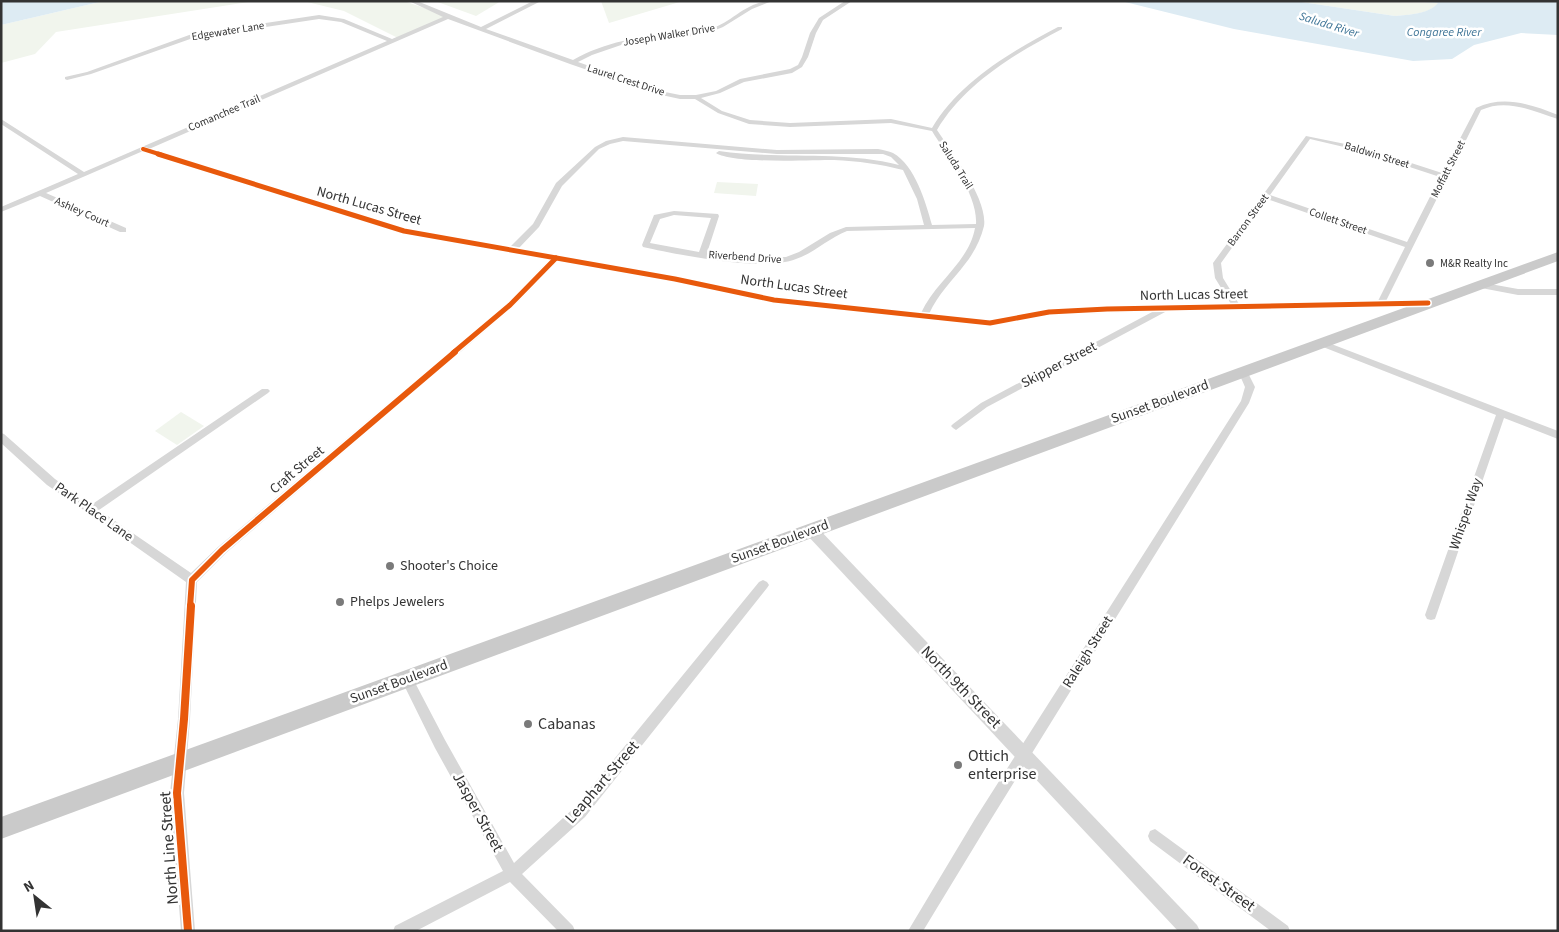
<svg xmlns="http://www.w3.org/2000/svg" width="1559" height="932" font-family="'Source Sans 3',sans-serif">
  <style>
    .green { fill: #f1f5ed }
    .water { fill: #ddebf3 }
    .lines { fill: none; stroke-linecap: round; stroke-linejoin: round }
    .minor { fill: #d7d7d7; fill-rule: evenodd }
    .tertiary { fill: #d7d7d7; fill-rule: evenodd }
    .primary { fill: #cacaca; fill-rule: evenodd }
    .cycleway-far3-casing { stroke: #fff; stroke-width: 5.5 }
    .cycleway-far2-casing { stroke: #fff; stroke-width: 8 }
    .cycleway-far1-casing { stroke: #fff; stroke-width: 9 }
    .cycleway-casing { stroke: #fff; stroke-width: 11 }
    .cycleway-far3 { stroke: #e8590c; stroke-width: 4 }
    .cycleway-far2 { stroke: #e8590c; stroke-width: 5 }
    .cycleway-far1 { stroke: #e8590c; stroke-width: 6 }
    .cycleway { stroke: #e8590c; stroke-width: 8 }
    .poi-dot { fill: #7a7a7a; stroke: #fff; stroke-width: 2 }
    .labels { text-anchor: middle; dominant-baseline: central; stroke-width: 5; stroke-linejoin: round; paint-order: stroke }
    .far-street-label { font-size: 11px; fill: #333; stroke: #fff }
    .far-poi-label { font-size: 11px; fill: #333; stroke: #fff; text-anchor: start }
    .far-water-label { font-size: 12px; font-style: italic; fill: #3f7597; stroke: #fff }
    .street-label { font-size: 14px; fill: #333; stroke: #fff }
    .poi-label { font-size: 14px; fill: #333; stroke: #fff; text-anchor: start }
    .near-street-label { font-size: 16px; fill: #333; stroke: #fff }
    .near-poi-label { font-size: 16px; fill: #333; stroke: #fff; text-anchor: start }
  </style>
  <rect width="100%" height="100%" fill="#fff"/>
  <g class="green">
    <path d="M104,1H255L56,32L35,54L1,63V25Z"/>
    <path d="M303,1H404L450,17L398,38L344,11Z"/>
    <path d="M435,1H501L476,16Z"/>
    <path d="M601,1H683L609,23Z"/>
    <path d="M1295,1L1439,3C1429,14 1409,15 1395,16Z"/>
    <path d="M717,182L758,184L756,196L714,193Z"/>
    <path d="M181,412L204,426L177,445L155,431Z"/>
  </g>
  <g class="water">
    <path d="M1,1H104L1,25Z"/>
    <path d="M1121,1H1295L1395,16C1408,15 1429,14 1438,3L1410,1H1558V35L1521,33L1474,45L1452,59L1413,61L1234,29Z"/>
  </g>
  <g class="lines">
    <g class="minor">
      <path d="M409,1H417L481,27L533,1H541L486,29L573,60C589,51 605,45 623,41C651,35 681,37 710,29C733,22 746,1 772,1L752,9L723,27L713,31L692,36L624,44L592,55L578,62L660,91L680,95H696L716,91L740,79L790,69L798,65L802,57L810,33L819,18L845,1H852L823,20L816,33L808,57L802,67L792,73L744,82L720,93L701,98L722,111L750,120L790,123L891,119L932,128C959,82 1012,51 1058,27H1062V29C1016,53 964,84 937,130C952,153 988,199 984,226C981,239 974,253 965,264C953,280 938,294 929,314L990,320L1049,309L1107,306L1231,304L1215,278L1213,263L1306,136L1365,148L1442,173L1476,108C1503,95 1531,104 1558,115V119C1532,111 1507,98 1481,110L1386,301L1428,300L1432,303L1431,305L1167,311L987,407L956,430L953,428L951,426L953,424L981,403L1154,311L1049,315L990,326L774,303L675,282L558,261L513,307L226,553L197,582L190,719L184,793L195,931H181L170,793L178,719L186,582L91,515L86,514L85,511L47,485L1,443V433L4,434L55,479L91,505L262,389H268L270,391L268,393L99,510L191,573L218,547L507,303L550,259L401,233L143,151L46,193L126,228V232H120L40,196L1,212V207L78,174L1,124V119L84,172L387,41L341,22L319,19L193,38L91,74L67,80L65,79V77L87,72L192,34L319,15L344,19L392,39L443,17ZM448,19L570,64L657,94L680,99H695L718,113L749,124L790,127L891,123L932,131C947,156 978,194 976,224L932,225C926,203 915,165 893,153C889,151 883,150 878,149L777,150L623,137L606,141L595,147L556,183L533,224L510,247L405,229L149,149ZM1310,139L1361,151L1440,177L1407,242L1270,195ZM623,141L777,154H883L891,157L899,165C840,150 779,160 719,151L716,153C733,164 810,160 834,160C858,161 880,164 903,170L917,199L924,225L846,227L830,233L799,252L786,257L750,258L707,253L719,216L718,214L674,211L654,215L642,245L643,247C680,255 762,272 796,259C814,253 829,238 847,231L975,228C969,262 935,282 921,313L774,297L675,276L518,249L539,227L562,186L599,149L610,144ZM1267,199L1405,247L1378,301L1239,304L1223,278L1221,263ZM674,215L711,218L699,252L650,243L660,219Z"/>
      <path d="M1479,282L1518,289H1558V295H1518L1476,287V283Z"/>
      <path d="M1321,340L1558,431V439L1504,418L1435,619L1431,620L1427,619L1425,615L1496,415L1318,345L1317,343L1318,341Z"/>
      <path d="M1243,368L1246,369L1255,387L1249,403L985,829L923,931H908L975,819L1241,401L1245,387L1238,371Z"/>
      <path d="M763,580L767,582L769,585L767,588L585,817L522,874L573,926L575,931H558L510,882L416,931H393L395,926L503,871L435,748L401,679L403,675L407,673L411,675L445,740L514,863L575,807L759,582Z"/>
      <path d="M1155,829L1288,926L1290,931H1271L1150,841L1148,836L1150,831Z"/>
    </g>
    <path class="tertiary" d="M812,526L817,527L1197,925L1200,931H1178L807,535L805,531L807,527Z"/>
    <path class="primary" d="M1558,252V261L1,839V817Z"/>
    <g class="cycleway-far3-casing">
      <path id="cycleway-far3" d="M143,149L162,155"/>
    </g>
    <g class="cycleway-far2-casing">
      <g id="cycleway-far2">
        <path d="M158,154L404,231L675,279L774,300L990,323L1049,312L1107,309L1428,303"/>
        <path d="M453,353L510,305L556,258"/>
      </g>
    </g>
    <g class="cycleway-far1-casing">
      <path id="cycleway-far1" d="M190,607L192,580L222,550L455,352"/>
    </g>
    <g class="cycleway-casing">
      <path id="cycleway" d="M188,931L177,793L184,719L191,606"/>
    </g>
    <use href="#cycleway-far3" class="cycleway-far3"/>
    <use href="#cycleway-far2" class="cycleway-far2"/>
    <use href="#cycleway-far1" class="cycleway-far1"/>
    <use href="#cycleway" class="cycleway"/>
  </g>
  <g class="poi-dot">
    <circle cx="1430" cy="263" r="5"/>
    <circle cx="390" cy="566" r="5"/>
    <circle cx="340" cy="602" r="5"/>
    <circle cx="528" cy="724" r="5"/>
    <circle cx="958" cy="765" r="5"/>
  </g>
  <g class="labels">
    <g class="far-street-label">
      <text transform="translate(228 31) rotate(-9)">Edgewater Lane</text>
      <text transform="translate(669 35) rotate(-9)">Joseph Walker Drive</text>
      <text transform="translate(626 80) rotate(18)">Laurel Crest Drive</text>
      <text transform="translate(224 113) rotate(-23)">Comanchee Trail</text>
      <text transform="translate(1377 155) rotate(17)">Baldwin Street</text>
      <text transform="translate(956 165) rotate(58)">Saluda Trail</text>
      <text transform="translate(1448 169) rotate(-63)">Moffatt Street</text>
      <text transform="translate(82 212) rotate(24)">Ashley Court</text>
      <text transform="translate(1248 220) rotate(-54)">Barron Street</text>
      <text transform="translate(1338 221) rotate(19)">Collett Street</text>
      <text transform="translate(745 257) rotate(4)">Riverbend Drive</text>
    </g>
    <g class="far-poi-label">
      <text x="1440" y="263">M&amp;R Realty Inc</text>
    </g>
    <g class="far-water-label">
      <text transform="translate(1329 25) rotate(17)">Saluda River</text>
      <text x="1444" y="32">Congaree River</text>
    </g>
    <g class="street-label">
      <text transform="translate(369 206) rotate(16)">North Lucas Street</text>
      <text transform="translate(794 287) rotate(8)">North Lucas Street</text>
      <text transform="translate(1194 295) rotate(-1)">North Lucas Street</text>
      <text transform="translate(1059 365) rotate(-28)">Skipper Street</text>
      <text transform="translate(1160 402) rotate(-20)">Sunset Boulevard</text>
      <text transform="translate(297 470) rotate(-40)">Craft Street</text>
      <text transform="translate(94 512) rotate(35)">Park Place Lane</text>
      <text transform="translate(1466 514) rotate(-71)">Whisper Way</text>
      <text transform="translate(780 542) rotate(-20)">Sunset Boulevard</text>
      <text transform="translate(1088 652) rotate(-58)">Raleigh Street</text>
      <text transform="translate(399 682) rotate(-20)">Sunset Boulevard</text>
    </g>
    <g class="poi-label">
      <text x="400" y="566">Shooter's Choice</text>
      <text x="350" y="602">Phelps Jewelers</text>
    </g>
    <g class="near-street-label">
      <text transform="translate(961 687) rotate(46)">North 9th Street</text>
      <text transform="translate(602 782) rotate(-49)">Leaphart Street</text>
      <text transform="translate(478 812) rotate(61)">Jasper Street</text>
      <text transform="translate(169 848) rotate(-94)">North Line Street</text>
      <text transform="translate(1219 883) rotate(36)">Forest Street</text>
    </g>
    <g class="near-poi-label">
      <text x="538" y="724">Cabanas</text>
      <text x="968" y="756">Ottich<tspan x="968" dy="18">enterprise</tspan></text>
    </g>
  </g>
  <rect width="1559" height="932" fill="none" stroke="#333333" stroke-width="5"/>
  <g transform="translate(35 897) rotate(330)" stroke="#ffffff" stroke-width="4" paint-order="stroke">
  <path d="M0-4L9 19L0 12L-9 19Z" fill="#333333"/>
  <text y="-8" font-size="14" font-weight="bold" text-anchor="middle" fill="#333333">N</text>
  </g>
</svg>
